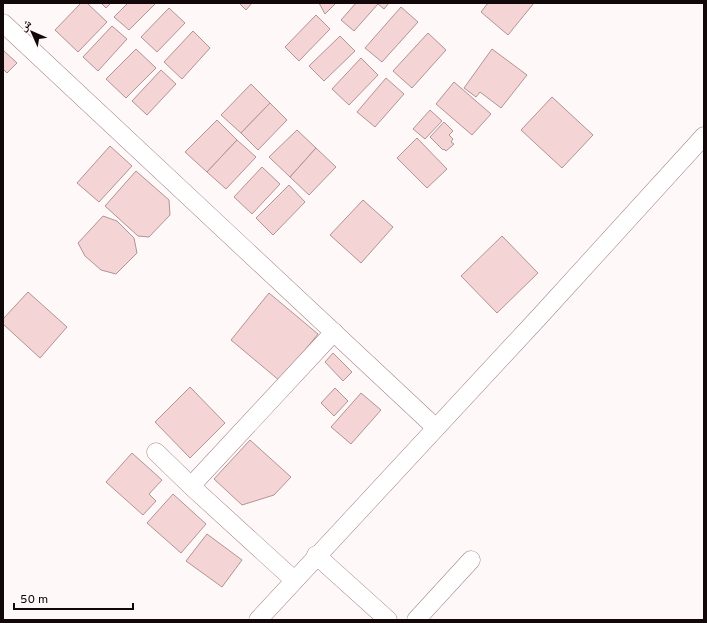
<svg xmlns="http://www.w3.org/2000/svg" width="707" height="623" font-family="Overpass,'Noto Naskh Arabic',sans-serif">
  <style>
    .building { fill: #f4d4d5; stroke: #b19394 }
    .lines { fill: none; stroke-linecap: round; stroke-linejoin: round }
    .minor-casing { stroke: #a18384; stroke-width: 19 }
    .minor { stroke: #fff; stroke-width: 18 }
  </style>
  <rect width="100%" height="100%" fill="#fff8f8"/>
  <g class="building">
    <path d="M81,3H87L107,22L78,52L55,30Z"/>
    <path d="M101,3H111L106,8Z"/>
    <path d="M128,3H156L129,30L114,17Z"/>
    <path d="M239,3H252L246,10Z"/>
    <path d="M319,3H336L325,14Z"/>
    <path d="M356,3H389L384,9L378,4L354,31L341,20Z"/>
    <path d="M488,3H534L508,35L481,12Z"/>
    <path d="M401,7L418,22L382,62L365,48Z"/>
    <path d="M169,8L185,23L157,52L141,37Z"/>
    <path d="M316,15L330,29L299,61L285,47Z"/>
    <path d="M112,26L127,39L98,71L83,57Z"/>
    <path d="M193,31L210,48L182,79L164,62Z"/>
    <path d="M428,33L446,50L412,88L393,71Z"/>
    <path d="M340,36L355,51L324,81L309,66Z"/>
    <path d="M136,49L156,68L126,98L106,79Z"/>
    <path d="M492,49L527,75L501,108L480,92L476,97L464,88Z"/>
    <path d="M3,50L17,63L7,73L3,69Z"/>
    <path d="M361,58L378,75L349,105L332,89Z"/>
    <path d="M161,70L176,84L147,115L132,101Z"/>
    <path d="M386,78L404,94L375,127L357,112Z"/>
    <path d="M454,82L491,114L472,135L436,104Z"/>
    <path d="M251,84L270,103L241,133L221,115Z"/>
    <path d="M552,97L593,135L562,168L521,130Z"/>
    <path d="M270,103L287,120L258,150L241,133Z"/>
    <path d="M430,110L442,121L425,139L413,129Z"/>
    <path d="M217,120L237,140L207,172L185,152Z"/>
    <path d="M444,122L453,131L449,135L453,139L451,142L454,144L446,151L444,149L443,150L430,137Z"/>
    <path d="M297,130L316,148L290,177L269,157Z"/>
    <path d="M417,138L447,169L427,188L397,158Z"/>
    <path d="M237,140L256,157L226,189L207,172Z"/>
    <path d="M110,146L132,166L99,202L77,183Z"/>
    <path d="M316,148L336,167L309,195L290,177Z"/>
    <path d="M262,167L280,184L252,214L234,197Z"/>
    <path d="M136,171L169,200L170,215L149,237L138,236L105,206Z"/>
    <path d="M289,185L305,202L273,235L256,218Z"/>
    <path d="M363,200L393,227L361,263L330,235Z"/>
    <path d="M103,216L117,221L134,238L137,253L116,274L101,270L85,256L78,243Z"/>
    <path d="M502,236L538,273L497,313L461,276Z"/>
    <path d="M28,292L67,327L40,358L3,324V319Z"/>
    <path d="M269,293L318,334L280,381L231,340Z"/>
    <path d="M333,353L352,372L343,381L325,362Z"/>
    <path d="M190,387L225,423L190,458L155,422Z"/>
    <path d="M335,388L348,401L334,416L321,403Z"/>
    <path d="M361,393L381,410L351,444L331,427Z"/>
    <path d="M250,440L291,477L274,495L242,505L214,479Z"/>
    <path d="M132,453L162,480L149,494L156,501L143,515L106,482Z"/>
    <path d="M173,494L206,524L181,553L147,523Z"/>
    <path d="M207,534L242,560L222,587L186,561Z"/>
  </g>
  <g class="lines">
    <g class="minor-casing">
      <g id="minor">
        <path d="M3,23L436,428"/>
        <path d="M156,452L191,486"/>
        <path d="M316,555L388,620"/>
        <path d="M294,580L191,486L334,332"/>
        <path d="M258,620L540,316L704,136"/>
        <path d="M416,620L471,560"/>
      </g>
    </g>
    <use href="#minor" class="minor"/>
  </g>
  <rect width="707" height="623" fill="none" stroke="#120809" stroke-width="8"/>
  <g transform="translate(32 32) rotate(315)" stroke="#fff8f8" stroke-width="3" paint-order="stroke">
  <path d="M0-3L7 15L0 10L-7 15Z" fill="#120809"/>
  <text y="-6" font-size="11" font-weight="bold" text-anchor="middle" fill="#120809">ش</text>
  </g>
  <path d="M14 603v6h119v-6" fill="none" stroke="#120809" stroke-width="2"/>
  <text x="20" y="603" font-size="12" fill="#120809" stroke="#fff8f8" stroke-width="3" paint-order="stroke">50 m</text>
</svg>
